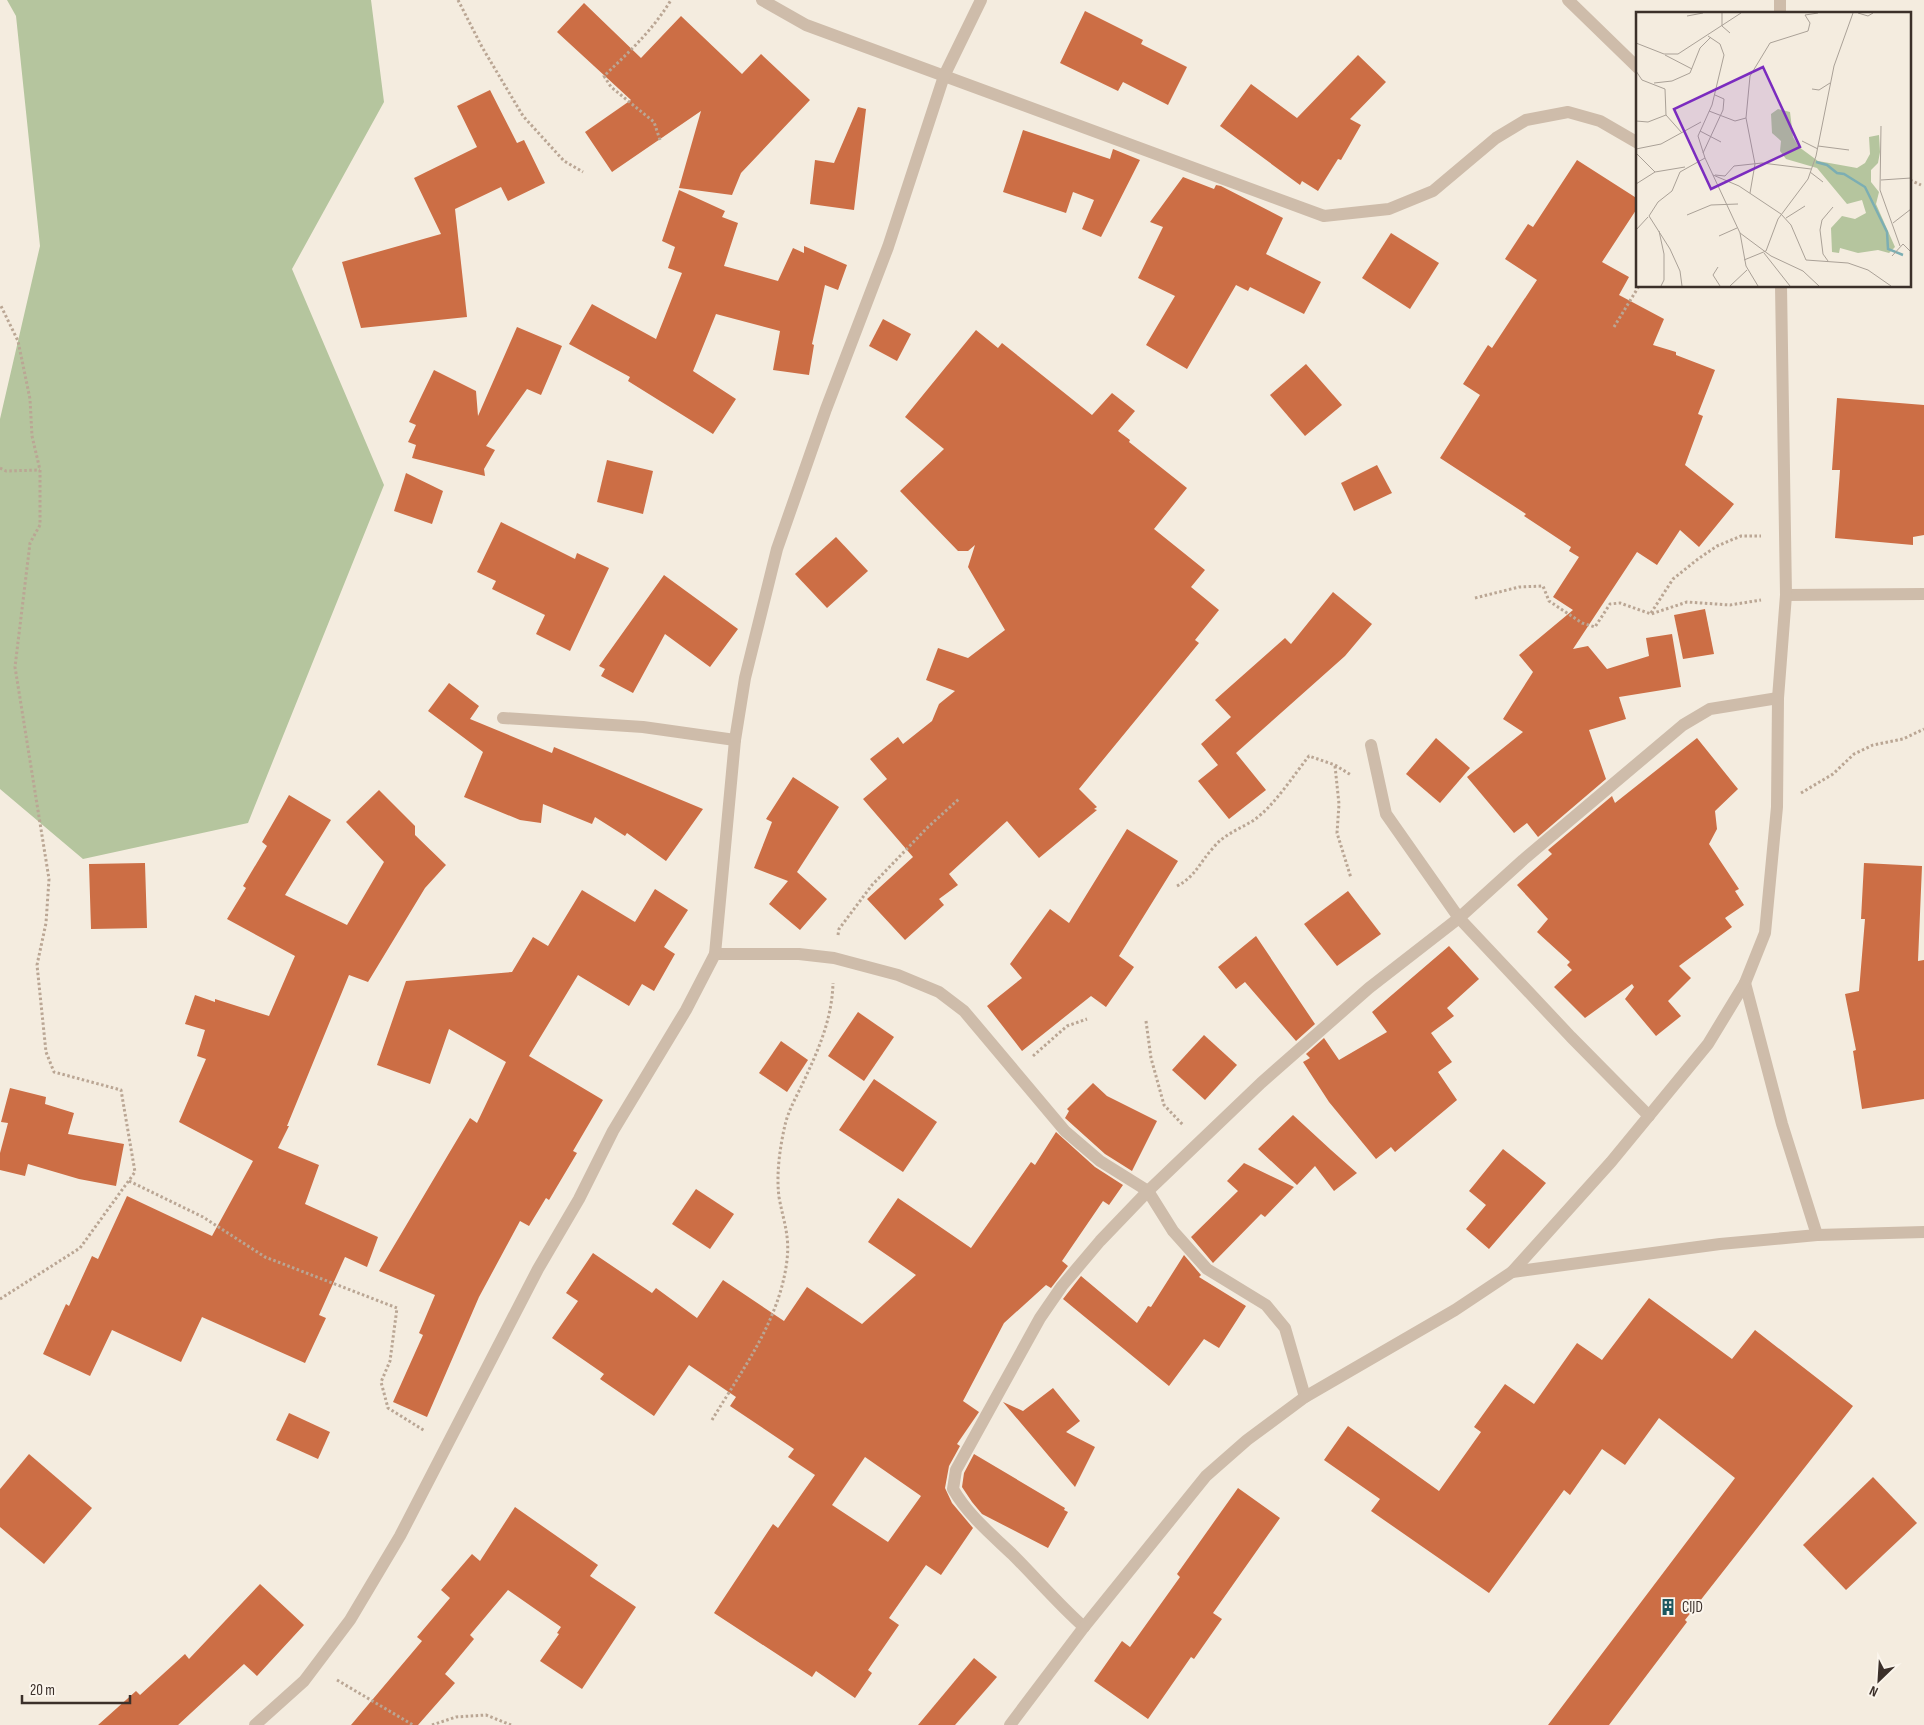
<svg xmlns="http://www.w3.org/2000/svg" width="1924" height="1725" font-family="'Sofia Sans Condensed',sans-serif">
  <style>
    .green { fill: #b5c59e }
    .building { fill: #cc6e45; fill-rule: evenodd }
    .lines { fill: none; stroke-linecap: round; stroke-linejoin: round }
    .path { stroke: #baa694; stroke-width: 3; stroke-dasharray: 2.5 2.5; stroke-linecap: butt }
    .minor { stroke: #cebcaa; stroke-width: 12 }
    .tertiary { stroke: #cebcaa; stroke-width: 12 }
    .labels { text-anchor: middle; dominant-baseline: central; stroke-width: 4; stroke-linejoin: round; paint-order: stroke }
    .poi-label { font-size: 15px; fill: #3b302a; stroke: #fbf5ec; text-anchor: start }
    .inset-river { fill: none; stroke: #7caeb3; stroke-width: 2.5 }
    .inset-road { fill: none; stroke: #aaa197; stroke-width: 1 }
    .view { fill: #7b2cbf; fill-opacity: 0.15; stroke: #7b2cbf; stroke-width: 2.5 }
    .inset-edge { fill: none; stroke: #3b302a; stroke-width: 2.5 }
  </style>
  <rect width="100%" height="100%" fill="#f4ecdf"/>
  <path class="green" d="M7,0H371L384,102L292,269L384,485L248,823L83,859L0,789V419L40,246L16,16Z"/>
  <g class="building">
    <path d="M584,3L641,58L681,16L742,74L761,54L810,100L741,173L732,195L679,188L701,111L612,172L585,132L631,100L557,32Z"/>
    <path d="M1085,11L1143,40L1141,44L1187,67L1168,105L1123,82L1118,91L1060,63Z"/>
    <path d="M1358,55L1386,82L1350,119L1361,125L1341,160L1338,159L1318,191L1302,181L1300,185L1220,126L1251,84L1297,118Z"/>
    <path d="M490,90L517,143L524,140L545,183L508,201L501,187L455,209L467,317L361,328L342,262L441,234L414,178L477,147L457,106Z"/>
    <path d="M858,107L866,109L854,210L810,204L815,160L834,163Z"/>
    <path d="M1023,130L1110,159L1113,149L1140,160L1101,237L1082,229L1094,200L1073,192L1066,213L1003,192Z"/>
    <path d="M1577,160L1638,199V207L1602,262L1629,277L1619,295L1664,319L1653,345L1676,352V355L1715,370L1698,414L1703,416L1685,465L1734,504L1699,547L1680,530L1657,565L1637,552L1573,649L1588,646L1607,669L1649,656L1646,638L1672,634L1681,687L1619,697L1626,719L1589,730L1606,779L1538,837L1527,823L1514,833L1467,777L1523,732L1503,719L1533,672L1519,655L1573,610L1553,597L1579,557L1569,551L1571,547L1524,516L1526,514L1440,458L1480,395L1463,384L1488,345L1492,348L1537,280L1505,259L1528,224L1533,227Z"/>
    <path d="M1183,177L1214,189L1216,185L1221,186L1283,218L1266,254L1321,282L1304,314L1250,287L1248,291L1236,285L1187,369L1146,345L1175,296L1138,278L1163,227L1150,222Z"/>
    <path d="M679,190L725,211L722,217L738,223L724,266L778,281L793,248L804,253V246L847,265L838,290L825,285L812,344L814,345L809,375L773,370L780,331L716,314L693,371L736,399L713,434L628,381L630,377L569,344L592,304L656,339L682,273L668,268L675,247L662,241Z"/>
    <path d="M1391,233L1439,263L1410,309L1362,278Z"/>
    <path d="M883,319L911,334L897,361L869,346Z"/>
    <path d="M517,327L562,346L541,395L527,389L486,446L495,450L484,469L485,476L412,458L416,445L408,442L416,425L409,422L434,370L476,391L478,416Z"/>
    <path d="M976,330L998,348L1002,343L1092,415L1112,393L1135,411L1118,431L1130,440L1129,442L1187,488L1154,529L1205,570L1191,587L1219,610L1195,640L1199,643L1079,789L1097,807L1094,809L1097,810L1039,858L1007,821L949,874L958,885L939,899L944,905L905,940L867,899L913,857L863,799L887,779L870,759L898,737L903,744L932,721L939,704L955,691L926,680L938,648L968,658L1005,630L968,567L975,545L968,551H958L900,491L944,449L905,417Z"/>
    <path d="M1306,364L1342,405L1305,436L1270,395Z"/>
    <path d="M1837,398L1924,405V535L1913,537V545L1835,538L1840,470H1832Z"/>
    <path d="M607,460L653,471L643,514L597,502Z"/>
    <path d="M1377,465L1392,493L1354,511L1341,483Z"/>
    <path d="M406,473L443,491L432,524L394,511Z"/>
    <path d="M501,522L575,559L577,553L609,568L570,651L536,634L545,615L492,589L496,581L477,572Z"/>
    <path d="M836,537L868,571L827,608L795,574Z"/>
    <path d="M664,575L738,629L710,667L665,634L633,693L601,676L605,669L599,666Z"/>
    <path d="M1333,592L1372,624L1345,656L1236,753L1266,790L1229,819L1198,781L1218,765L1201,744L1231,717L1215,700L1285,638L1291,644Z"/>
    <path d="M1705,609L1714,654L1683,659L1674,615Z"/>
    <path d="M449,683L479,706L470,719L552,753L554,747L703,809L666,861L627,833L625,836L595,817L592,824L543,804L541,823L520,820L464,797L483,752L428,711Z"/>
    <path d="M1436,738L1470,768L1440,803L1406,774Z"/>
    <path d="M1697,738L1738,789L1715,811L1717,829L1709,844L1739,889L1735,891L1744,905L1725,918L1732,927L1679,966L1691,978L1668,1001L1681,1016L1656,1036L1625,999L1634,987L1632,984L1585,1018L1554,987L1572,970L1567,965L1570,962L1537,932L1548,919L1517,885L1552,854L1548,850L1612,796L1615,803Z"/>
    <path d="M793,777L839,807L797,872L827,899L800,930L769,904L788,881L754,868L772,822L766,819Z"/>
    <path d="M379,790L415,826V835L446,865L425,888L368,982L349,975L287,1126H289L278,1148L319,1165L305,1204L378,1237L367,1267L345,1257L319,1315L326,1318L305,1363L202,1317L181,1362L112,1330L90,1376L43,1354L66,1304L69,1306L92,1256L98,1259L127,1196L212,1236L253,1161L179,1122L206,1059L197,1056L205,1030L185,1024L195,995L215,1002V999L269,1016L295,956L227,919L246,888L243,886L267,846L262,842L289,795L331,820L285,895L347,925L384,862L346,822Z"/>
    <path d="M1127,829L1178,861L1119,956L1134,967L1106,1007L1091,996L1022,1051L987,1006L1022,978L1010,964L1050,909L1069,923Z"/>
    <path d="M145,863L147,928L91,929L89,864Z"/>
    <path d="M1864,863L1922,866L1918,961L1924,960V1099L1862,1109L1853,1051L1856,1050L1845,994L1859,991L1865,919H1861Z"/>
    <path d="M655,889L688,910L664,947L675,954L654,991L642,984L629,1006L578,975L529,1056L603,1100L573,1151L577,1153L549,1200L546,1198L529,1226L520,1221L479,1297L427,1417L393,1402L423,1335L419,1333L435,1295L379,1271L470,1118L477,1123L506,1062L449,1029L430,1084L377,1065L406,981L512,972L533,937L548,946L582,890L635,922Z"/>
    <path d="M1348,891L1381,934L1337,966L1304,924Z"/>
    <path d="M1256,936L1315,1024L1296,1041L1245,982L1236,989L1218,967Z"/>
    <path d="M1449,946L1479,979L1447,1008L1454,1016L1431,1033L1452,1062L1438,1072L1457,1100L1395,1152L1391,1147L1376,1159L1329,1102L1303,1062L1310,1058L1306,1054L1324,1038L1339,1060L1387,1032L1372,1012Z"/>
    <path d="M858,1012L894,1037L864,1081L828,1056Z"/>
    <path d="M1204,1035L1237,1065L1205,1100L1172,1070Z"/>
    <path d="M781,1041L808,1060L787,1092L759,1073Z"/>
    <path d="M874,1079L937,1122L903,1172L839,1130Z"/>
    <path d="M1093,1083L1107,1096L1157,1121L1132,1171L1105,1154L1065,1118L1069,1111L1067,1109Z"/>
    <path d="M10,1088L46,1097L45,1104L74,1113L68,1134L124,1144L116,1186L79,1179L28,1164L25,1176L0,1170V1153L8,1123L1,1122Z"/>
    <path d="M1293,1115L1331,1150L1357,1173L1334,1191L1315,1166L1297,1185L1258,1149Z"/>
    <path d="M1056,1132L1095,1167L1123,1185L1109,1205L1103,1201L1062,1261L1068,1266L1051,1288L1046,1285L1004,1323L963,1401L979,1412L957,1444L960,1446L949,1466L945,1488L952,1503L973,1528L941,1575L926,1565L889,1618L899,1625L868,1670L872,1673L855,1698L816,1671L812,1677L714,1613L773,1524L778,1528L815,1475L788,1457L794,1449L730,1406L736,1397L689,1365L654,1416L600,1379L604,1374L552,1338L578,1301L566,1293L593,1253L652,1293L656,1288L697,1318L723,1280L784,1321L807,1287L862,1324L916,1275L868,1242L898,1198L971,1248L1031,1162L1035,1165ZM865,1457L921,1496L888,1542L832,1505Z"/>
    <path d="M1503,1149L1546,1183L1489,1249L1466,1229L1486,1205L1469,1191Z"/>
    <path d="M1244,1163L1294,1187L1265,1217L1261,1214L1213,1263L1191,1237L1238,1191L1227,1181Z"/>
    <path d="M696,1189L734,1214L710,1249L672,1224Z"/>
    <path d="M1184,1255L1201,1275L1199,1277L1246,1306L1219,1348L1204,1339L1169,1386L1063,1299L1081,1276L1137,1323L1148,1306L1151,1307Z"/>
    <path d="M1649,1298L1732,1359L1755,1330L1853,1406L1685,1620L1687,1622L1609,1725H1548L1735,1478L1659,1418L1625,1465L1602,1449L1570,1495L1564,1490L1489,1593L1371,1511L1380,1499L1324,1460L1348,1426L1439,1491L1481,1432L1474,1427L1505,1384L1534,1404L1577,1343L1602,1360Z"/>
    <path d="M1053,1388L1080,1421L1066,1432L1095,1447L1075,1487L1003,1402L1023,1411Z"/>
    <path d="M289,1413L330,1432L318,1459L276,1440Z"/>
    <path d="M29,1454L92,1508L44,1564L0,1527V1489Z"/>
    <path d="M974,1454L1065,1508L1064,1510L1068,1512L1048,1548L982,1514L972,1502L962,1487L964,1473Z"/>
    <path d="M1873,1477L1917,1523L1846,1590L1803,1545Z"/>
    <path d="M1238,1488L1280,1518L1213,1613L1222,1619L1194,1659L1191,1657L1148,1719L1094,1681L1122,1641L1130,1647L1180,1577L1177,1574Z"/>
    <path d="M515,1507L598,1565L590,1576L636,1607L582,1689L540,1661L559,1634L557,1633L561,1627L508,1590L470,1635L474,1639L445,1674L455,1683L418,1725H351L422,1641L417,1637L450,1598L441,1590L472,1554L480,1561Z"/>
    <path d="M260,1584L304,1625L257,1676L244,1664L178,1725H98L136,1691L140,1695L185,1654L189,1659Z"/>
    <path d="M974,1658L997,1677L955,1725H918Z"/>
  </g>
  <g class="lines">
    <g class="path">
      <path d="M458,0L482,47L523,116L564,161L583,172"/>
      <path d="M660,140L654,122L611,87L604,76C629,52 653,30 671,0"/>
      <path d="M1910,180L1921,185"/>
      <path d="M1614,327L1639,286"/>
      <path d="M0,468L6,471L40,470"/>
      <path d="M1475,598L1519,587L1543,586L1549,601L1582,623L1595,627L1610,604L1620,603L1651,614L1687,602L1730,605L1761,600"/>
      <path d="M1651,613L1673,579L1698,559L1717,546L1741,536H1761"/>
      <path d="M1335,766L1339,804L1337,833L1351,878"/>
      <path d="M1801,793L1833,774L1854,754L1873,745L1903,739L1924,729"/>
      <path d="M1177,886C1195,877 1200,862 1213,848C1224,834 1240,829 1254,820C1274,806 1293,776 1309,756L1335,765L1351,775"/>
      <path d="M838,935L839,929L872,885L928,827L960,798"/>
      <path d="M1146,1021L1151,1058L1164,1105L1183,1125"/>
      <path d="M1033,1056L1067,1026L1087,1019"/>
      <path d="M129,1181L203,1217L265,1257L397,1308L390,1361L381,1382L388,1408L425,1431"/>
      <path d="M0,1299L80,1248L135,1172L121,1090L54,1072L46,1052L37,965L46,923L49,879L15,667L30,543L40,525V470L32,436L30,399L18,341L0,304"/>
      <path d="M712,1420C742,1370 780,1320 787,1260C790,1235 783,1220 779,1197C776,1174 780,1147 785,1125C788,1112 795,1099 801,1087C817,1053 832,1021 833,983"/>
      <path d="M337,1680L413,1725"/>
      <path d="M432,1725L456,1717L486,1715L511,1725"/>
    </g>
    <g class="minor">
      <path d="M762,0L806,25L1324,216L1389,209L1433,191L1496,138L1526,120L1568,112L1600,121L1638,143"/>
      <path d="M1568,0L1638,68"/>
      <path d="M503,718L643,727L735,740"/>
      <path d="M1371,745L1386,814L1459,918L1571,1037L1649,1116"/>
      <path d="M715,954H799L834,958L898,975L939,992L964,1011L1065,1131L1100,1161L1148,1191L1173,1231L1207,1269L1266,1305L1285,1328L1305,1397"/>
      <path d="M1745,983L1782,1124L1817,1235"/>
      <path d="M1512,1272L1720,1244L1817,1235L1924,1232"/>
      <path d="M1084,1627C1059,1605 1037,1579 1013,1555C991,1534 968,1515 953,1489L956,1470L1040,1318L1062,1286L1100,1241L1148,1191L1261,1083L1369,988L1459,918L1523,860L1683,725L1710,709L1778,698"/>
      <path d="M255,1725L304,1681L350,1620L400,1536L538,1269L579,1199L613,1131L686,1010L715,954L735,740L745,678L777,549L826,409L888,247L944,76L981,0"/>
    </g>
    <g class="tertiary">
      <path d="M1780,0V14"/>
      <path d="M1786,595L1924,594"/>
      <path d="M1010,1725L1084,1627L1206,1476L1247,1440L1305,1397L1455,1310L1512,1272L1611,1162L1708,1044L1745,983L1765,933L1777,807L1778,698L1786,595L1781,286"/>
    </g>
  </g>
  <defs>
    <g id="building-bare" transform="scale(1.35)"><path d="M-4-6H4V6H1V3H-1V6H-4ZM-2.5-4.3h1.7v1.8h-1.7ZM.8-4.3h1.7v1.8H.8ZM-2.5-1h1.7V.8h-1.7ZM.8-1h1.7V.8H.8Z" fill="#1c575f" stroke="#fbf5ec" stroke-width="2.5" paint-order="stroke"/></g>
  </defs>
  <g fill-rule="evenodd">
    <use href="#building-bare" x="1668" y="1607"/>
  </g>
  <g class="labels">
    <g class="poi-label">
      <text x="1682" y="1607">CIJD</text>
    </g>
  </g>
  <g transform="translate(1636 12)">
    <rect width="275" height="275" fill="#f4ecdf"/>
    <path d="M142,97L154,100L157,125L163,135L182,149L221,156L229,151L234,142L233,125L243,123L244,140L242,151L235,158V170L243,180L240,192L259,235L253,241L242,238L222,241L204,236L203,241L196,240L195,216L206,204L219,207L230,201L226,188L211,192L181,156L150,147L144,139L145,129L136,121L135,102Z" fill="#b5c59e"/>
    <path class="inset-river" d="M180,150L191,153L201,161L208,162L229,175L251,220L252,237L267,243"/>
    <path class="inset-road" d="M86,1V14L94,21M222,1L232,4L237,1M51,4L67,1M72,24L84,32L88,43L76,93L62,124L69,146L104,221L135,244L167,259L183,274M0,31L28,42H42L105,1M29,43L56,57M0,59L6,68L29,77L30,103L46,121M18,71L36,69L54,61L64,36L75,25M176,77L183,78L194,71M73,99L99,109L110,106M0,109L12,110L30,103M245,114L244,178L264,234M64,119L85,130M166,129L182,137M182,134L213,138M0,137L25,132L65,110M0,141L19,160M67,141L87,98L88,87L79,83M174,160L187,170M77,163L103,174L145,202L155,213L170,248L212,251L232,258L255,274M79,163L89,164L98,154L126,151L175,157M245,168L275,166M0,172L19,160L49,155M114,181L119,152L110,106L114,64L134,31L172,19L174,11L169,3L182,1M51,203L75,193L102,192M150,206L169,194M257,211L275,197M0,218L12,205M23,219L28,242V268L25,274M104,221L110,254L122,274M83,224L101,216M128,241L154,274M256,244L267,232L275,240M108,248L130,239L142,207L172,167L180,144L198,54L217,1M192,249L187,242L184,218L186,208L197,195M82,255L77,263L84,274M46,274L44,259L34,237L13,204L22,190L36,179L44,160L69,146M94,274L111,258"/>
    <path class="view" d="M127,55L164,135L75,177L38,97Z"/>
    <rect width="275" height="275" class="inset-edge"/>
  </g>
  <g transform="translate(1879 1680) rotate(205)" stroke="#fbf5ec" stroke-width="4" paint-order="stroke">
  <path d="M0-4L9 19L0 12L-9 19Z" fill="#3b302a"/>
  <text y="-8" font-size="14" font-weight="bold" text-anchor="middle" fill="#3b302a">N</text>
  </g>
  <path d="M22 1695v8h108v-8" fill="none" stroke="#3b302a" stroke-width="2.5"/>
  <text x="30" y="1695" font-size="15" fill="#3b302a" stroke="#fbf5ec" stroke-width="4" paint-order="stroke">20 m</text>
</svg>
